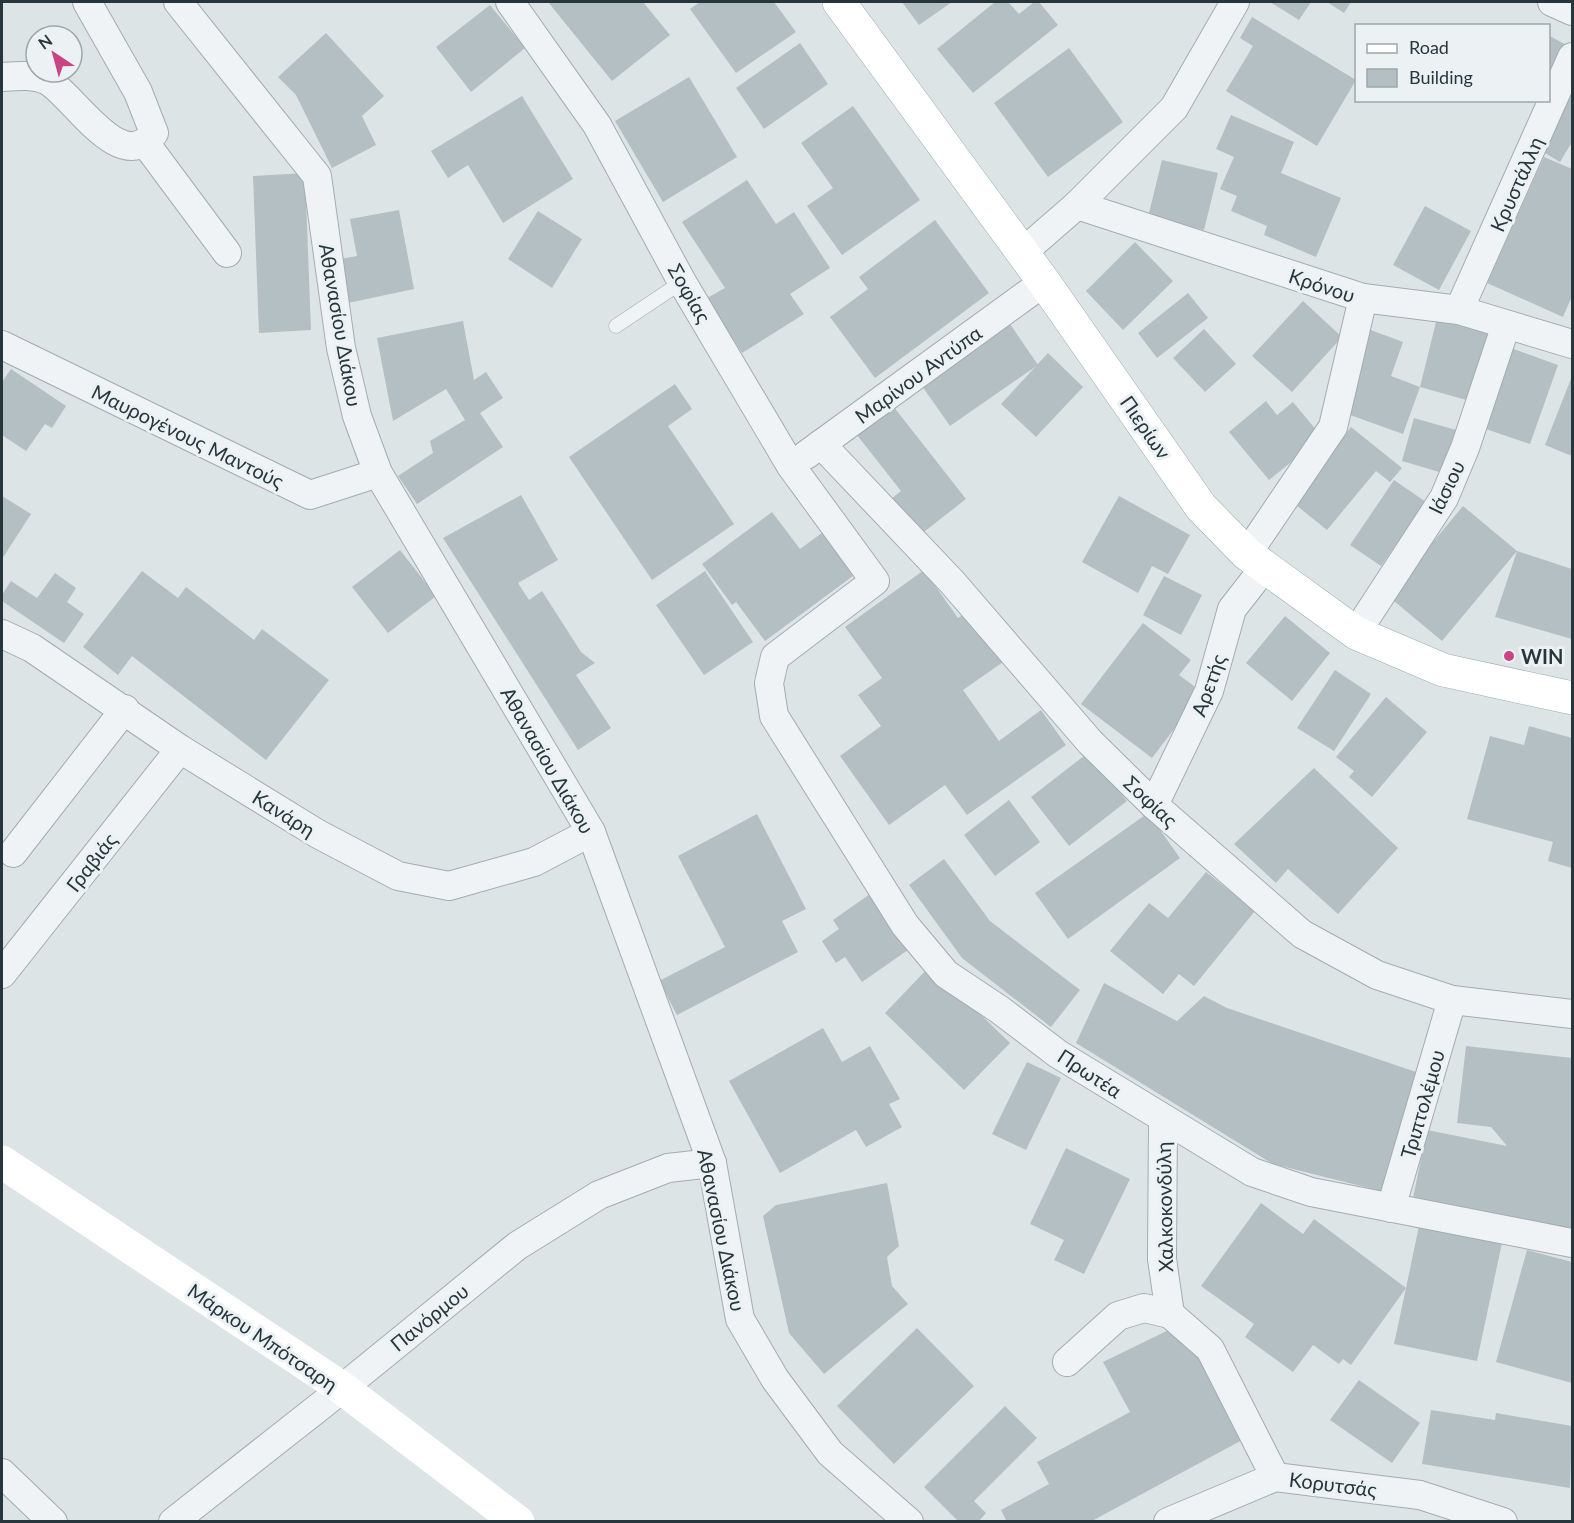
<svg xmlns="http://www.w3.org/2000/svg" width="1574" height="1523" font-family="Lato,sans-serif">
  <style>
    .building { fill: #b4bfc3 }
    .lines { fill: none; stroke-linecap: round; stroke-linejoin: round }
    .lane-casing { stroke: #a3acb0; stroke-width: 15 }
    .street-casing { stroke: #a3acb0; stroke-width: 30 }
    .primary-casing { stroke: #9cacb1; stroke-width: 34 }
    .lane { stroke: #eff3f5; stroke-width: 14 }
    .street { stroke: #eff3f5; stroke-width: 28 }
    .secondary { stroke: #fff; stroke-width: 33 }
    .primary { stroke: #fff; stroke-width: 33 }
    .poi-dot { fill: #c94485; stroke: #ecf2f4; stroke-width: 2 }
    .labels { text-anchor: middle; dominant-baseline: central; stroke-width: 6; stroke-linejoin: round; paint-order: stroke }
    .street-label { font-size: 20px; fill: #27363c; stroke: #ecf2f4 }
    .poi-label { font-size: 20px; font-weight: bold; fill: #27363c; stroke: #ecf2f4; text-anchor: start }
  </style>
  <rect width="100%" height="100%" fill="#dde4e6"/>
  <g class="building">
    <path d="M548,2H643L670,35L612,81Z"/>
    <path d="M700,2H774L796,32L736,73L690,9Z"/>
    <path d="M902,2H952L919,25Z"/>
    <path d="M995,2H1008L1019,14L1034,2H1039L1058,25L973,93L937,49Z"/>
    <path d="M1270,2H1311L1299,20Z"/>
    <path d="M1327,2H1351L1344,13Z"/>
    <path d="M490,5L525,48L471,92L436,47Z"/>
    <path d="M1252,17L1356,80L1317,146L1226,91L1253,46L1240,38Z"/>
    <path d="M326,33L384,96L362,116L376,145L332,168L296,95L278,77Z"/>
    <path d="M1548,35L1570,47L1556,72L1548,68Z"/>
    <path d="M800,43L828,84L764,129L736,88Z"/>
    <path d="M1069,48L1123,122L1048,177L994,103Z"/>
    <path d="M1572,74V142L1560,162L1535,147Z"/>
    <path d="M689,77L737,157L663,202L615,121Z"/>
    <path d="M522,96L573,179L503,223L468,165L448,178L431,151Z"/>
    <path d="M853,106L920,200L842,255L807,206L833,188L801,143Z"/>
    <path d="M1231,115L1294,142L1281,173L1341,198L1316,257L1264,235L1267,226L1231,211L1237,196L1220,189L1234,157L1216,149Z"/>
    <path d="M1544,157L1572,169V296L1563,317L1487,283Z"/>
    <path d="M1162,160L1218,173L1204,230L1148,217Z"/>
    <path d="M305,173L311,330L259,333L253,176Z"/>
    <path d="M747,180L776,224L794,212L830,268L790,294L804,314L742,353L707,298L725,288L682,222Z"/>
    <path d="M1425,206L1471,231L1439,290L1393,265Z"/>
    <path d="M399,210L414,289L348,303L340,259L357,256L350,219Z"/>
    <path d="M538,211L582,239L552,288L508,259Z"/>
    <path d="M935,220L989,293L875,378L830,317L868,289L859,277Z"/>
    <path d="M1135,242L1173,281L1123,330L1086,291Z"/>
    <path d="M1188,293L1208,318L1157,358L1138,333Z"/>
    <path d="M1303,301L1342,337L1292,392L1252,356Z"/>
    <path d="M1437,318L1489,333L1470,401L1420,387Z"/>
    <path d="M463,321L474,380L486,372L503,398L480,413L503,447L417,504L398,476L433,453L430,441L465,420L446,389L393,421L377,338Z"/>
    <path d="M1010,324L1038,365L950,426L922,386Z"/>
    <path d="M1204,329L1236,364L1205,392L1173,358Z"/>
    <path d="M1368,329L1403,342L1391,376L1420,387L1403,434L1339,411Z"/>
    <path d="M1511,348L1558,365L1530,444L1483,428Z"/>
    <path d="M1048,353L1083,387L1036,437L1001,404Z"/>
    <path d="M11,369L66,406L52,428L45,424L26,451L2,435V382Z"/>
    <path d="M1572,376V456L1545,445Z"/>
    <path d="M675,384L692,409L668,426L734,524L652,580L569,457Z"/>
    <path d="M1266,401L1277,415L1293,402L1322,437L1269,480L1229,432Z"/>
    <path d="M893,406L966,499L920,535L891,499L901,491L857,435Z"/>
    <path d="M1414,418L1456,430L1443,473L1402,461Z"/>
    <path d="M1351,427L1402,468L1390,482L1376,471L1327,530L1291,501Z"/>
    <path d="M1394,480L1426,502L1381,566L1350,545Z"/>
    <path d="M521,495L558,560L518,583L529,600L542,591L581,652L595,663L576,675L611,728L578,750L443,538Z"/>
    <path d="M2,496L31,514L2,559Z"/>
    <path d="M1119,496L1190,535L1168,574L1152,566L1138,593L1082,562Z"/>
    <path d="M1463,506L1517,551L1572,569V639L1495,617L1517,551L1442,641L1388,596Z"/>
    <path d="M772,512L800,549L826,530L857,573L765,641L736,602L732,605L702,564Z"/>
    <path d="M400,550L436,596L388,633L352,587Z"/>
    <path d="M924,570L958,618L970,610L1006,660L963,690L999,741L1041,710L1066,745L967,815L945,785L889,825L840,756L881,726L858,695L882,678L845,627Z"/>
    <path d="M142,571L178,598L186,587L254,640L262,629L329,680L266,760L132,656L118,675L83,647Z"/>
    <path d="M705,571L753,642L704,675L656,605Z"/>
    <path d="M55,573L76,588L67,602L84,614L64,643L2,601V595L11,581L37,598Z"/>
    <path d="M1164,576L1202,595L1181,635L1143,615Z"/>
    <path d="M1285,616L1330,653L1292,701L1246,663Z"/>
    <path d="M1143,623L1191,660L1179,675L1202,692L1152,758L1081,704Z"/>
    <path d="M1335,670L1371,694L1334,751L1297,728Z"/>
    <path d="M1386,697L1427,732L1372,797L1349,777L1354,771L1336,757Z"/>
    <path d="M1529,726L1572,738V868L1548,861L1553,842L1467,819L1490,736L1524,745Z"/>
    <path d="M1089,752L1127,801L1069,846L1031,797Z"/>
    <path d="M1314,768L1398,848L1338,914L1288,869L1276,883L1234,844Z"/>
    <path d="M1009,800L1040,842L995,876L964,835Z"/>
    <path d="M1148,813L1180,858L1068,939L1035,893Z"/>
    <path d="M757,814L806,909L782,921L798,952L677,1015L659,981L725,947L678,856Z"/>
    <path d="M944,859L990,921L1080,990L1051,1027L962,958L909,885Z"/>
    <path d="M1206,872L1255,911L1194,986L1179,974L1163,994L1110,951L1149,903L1168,918Z"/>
    <path d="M870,894L908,950L862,982L845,957L836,963L822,941L839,929L833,920Z"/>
    <path d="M930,966L1010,1043L964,1090L885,1013Z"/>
    <path d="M1104,983L1177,1021L1204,996L1227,1008L1419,1073L1385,1192L1273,1164L1076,1043Z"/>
    <path d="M823,1028L842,1062L870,1046L900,1099L889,1104L902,1127L866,1147L856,1130L780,1173L729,1081Z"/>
    <path d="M1466,1046L1572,1058V1235L1412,1203L1427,1130L1507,1146L1491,1127L1457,1123Z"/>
    <path d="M1027,1062L1061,1078L1026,1150L992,1134Z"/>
    <path d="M1066,1148L1130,1179L1084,1274L1054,1260L1064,1240L1030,1224Z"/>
    <path d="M887,1183L899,1246L887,1257L892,1286L908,1304L824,1374L789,1333L763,1216L776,1205Z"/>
    <path d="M1261,1203L1303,1234L1314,1219L1406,1288L1420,1221L1503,1238L1477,1361L1394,1344L1406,1288L1351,1365L1343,1359L1339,1364L1313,1345L1293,1372L1245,1337L1254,1324L1201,1286Z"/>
    <path d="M1527,1250L1572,1262V1383L1496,1362Z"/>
    <path d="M1181,1324L1246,1438L1090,1522H1007L1001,1510L1049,1484L1037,1462L1130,1412L1103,1362Z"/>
    <path d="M917,1328L974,1386L894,1464L837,1406Z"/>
    <path d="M1359,1380L1420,1423L1392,1463L1330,1420Z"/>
    <path d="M1005,1406L1037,1438L974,1501L986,1513L978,1522H959L924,1487Z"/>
    <path d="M1431,1410L1495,1420L1496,1413L1572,1426L1570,1488L1422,1464Z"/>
  </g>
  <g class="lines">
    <g class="lane-casing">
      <path id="lane" d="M616,326L682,282"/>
    </g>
    <g class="street-casing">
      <g id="street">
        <path d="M178,2L317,176L341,348L357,416L378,473L591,832L712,1163L740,1319L775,1379L830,1453L909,1522"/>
        <path d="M510,2L597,125L682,282L791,466L875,581L775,657L769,683L774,716L905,925L946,974L1000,1010L1058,1054L1252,1172L1311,1192L1572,1243"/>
        <path d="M1552,2L1572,11"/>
        <path d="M2,77C16,76 34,74 48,81C75,97 121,177 154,133L138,92L87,2"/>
        <path d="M146,144L227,253"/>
        <path d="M1077,205L1363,298L1459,310L1572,344"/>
        <path d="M1023,252L1077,205L1174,108L1235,2"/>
        <path d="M1459,310L1572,57"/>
        <path d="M2,345L310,495L378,473"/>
        <path d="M821,444L952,582L1090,742L1154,805L1302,934L1377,975L1452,1000L1572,1014"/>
        <path d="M806,455L1044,282"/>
        <path d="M1247,554L1333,427L1363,298"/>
        <path d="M1356,633L1444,498L1465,448L1506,325"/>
        <path d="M2,634L32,648L180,749L318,834L398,876L449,886L534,862L591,832"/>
        <path d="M1154,805L1209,691L1232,609L1264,568"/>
        <path d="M13,853L125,709"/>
        <path d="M2,974L180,749"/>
        <path d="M1163,1119L1162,1259L1170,1314L1210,1349L1275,1477"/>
        <path d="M1391,1208L1452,1000"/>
        <path d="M1067,1362L1118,1316L1144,1308L1170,1314"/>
        <path d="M2,1473L53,1522"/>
        <path d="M173,1522L323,1404L517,1246L599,1195L668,1168L712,1163"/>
        <path d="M1168,1522L1275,1477L1420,1495L1503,1522"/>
      </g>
    </g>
    <g class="primary-casing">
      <path id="primary" d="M839,2L1044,282L1201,507L1247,554L1356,633L1443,670L1572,698"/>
    </g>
    <use href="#lane" class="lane"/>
    <use href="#street" class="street"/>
    <path class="secondary" d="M2,1162L342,1388L518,1522"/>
    <use href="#primary" class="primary"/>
  </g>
  <circle class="poi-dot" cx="1509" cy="656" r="6"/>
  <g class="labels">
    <g class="street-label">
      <text transform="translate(1516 184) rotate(-66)">Κρυστάλλη</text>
      <text transform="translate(1322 285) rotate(18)">Κρόνου</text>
      <text transform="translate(690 293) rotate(60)">Σοφίας</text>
      <text transform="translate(341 325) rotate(80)">Αθανασίου Διάκου</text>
      <text transform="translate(918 374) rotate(-36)">Μαρίνου Αντύπα</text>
      <text transform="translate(1146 427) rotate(55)">Πιερίων</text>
      <text transform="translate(188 436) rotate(26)">Μαυρογένους Μαντούς</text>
      <text transform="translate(1446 487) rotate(-64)">Ιάσιου</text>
      <text transform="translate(1208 685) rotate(-70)">Αρετής</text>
      <text transform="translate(548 760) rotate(60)">Αθανασίου Διάκου</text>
      <text transform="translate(1151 801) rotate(43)">Σοφίας</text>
      <text transform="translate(284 813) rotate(32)">Κανάρη</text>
      <text transform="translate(91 862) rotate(-52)">Γραβιάς</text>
      <text transform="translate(1090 1073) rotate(33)">Πρωτέα</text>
      <text transform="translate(1422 1104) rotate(-74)">Τριπτολέμου</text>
      <text transform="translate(1164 1207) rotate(-91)">Χαλκοκονδύλη</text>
      <text transform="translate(722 1230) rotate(78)">Αθανασίου Διάκου</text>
      <text transform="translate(429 1317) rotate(-39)">Πανόρμου</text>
      <text transform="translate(263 1337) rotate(34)">Μάρκου Μπότσαρη</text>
      <text transform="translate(1333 1484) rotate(7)">Κορυτσάς</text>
    </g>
    <g class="poi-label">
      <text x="1521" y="656">WIN</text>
    </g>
  </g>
  <rect width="1574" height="1523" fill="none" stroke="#27363c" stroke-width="6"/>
  <rect x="1355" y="24" width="195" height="78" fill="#ecf2f4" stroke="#9da7aa" stroke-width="1.5"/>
  <rect x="1367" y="44" width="30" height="9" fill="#ffffff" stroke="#9da7aa" stroke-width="1.5"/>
  <text x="1409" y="54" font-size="18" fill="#27363c">Road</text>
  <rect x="1367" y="69" width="30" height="18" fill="#b4bfc3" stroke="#9da7aa" stroke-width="1.5"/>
  <text x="1409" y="84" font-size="18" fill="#27363c">Building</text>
  <g transform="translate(54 54) rotate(324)"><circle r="28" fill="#ecf2f4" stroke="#9da7aa" stroke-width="1.5"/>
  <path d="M0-4.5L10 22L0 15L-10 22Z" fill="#c94485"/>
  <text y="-9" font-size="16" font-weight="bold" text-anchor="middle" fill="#27363c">N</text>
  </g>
</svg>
